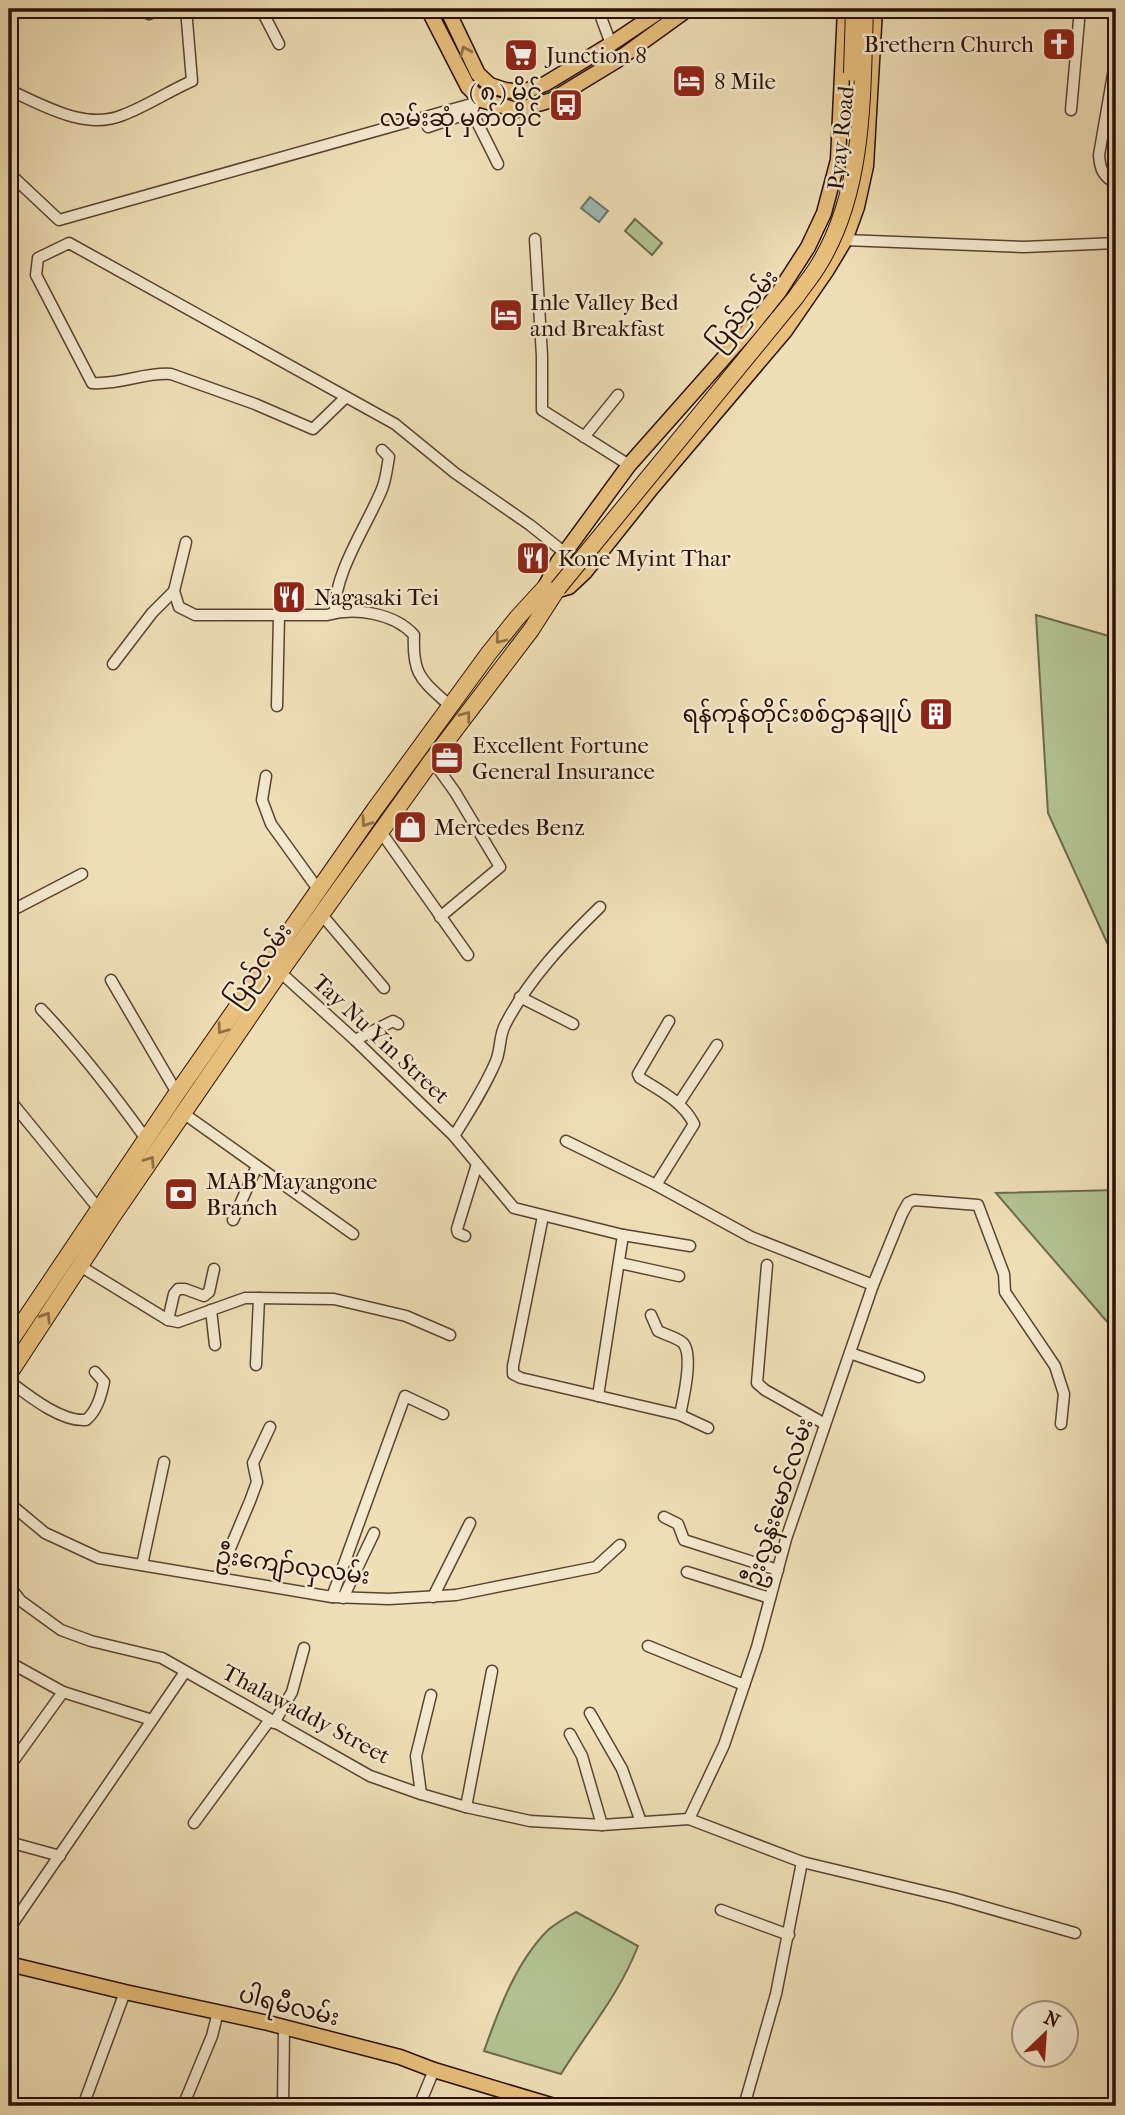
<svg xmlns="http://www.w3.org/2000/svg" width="1125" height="2115" font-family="'IM FELL French Canon','Noto Sans Myanmar',serif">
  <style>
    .green { fill: #b3c393; stroke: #6e694c; stroke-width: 2 }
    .water { fill: #9cbbb6; stroke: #6e766f; stroke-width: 2 }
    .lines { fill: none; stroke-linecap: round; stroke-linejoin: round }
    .minor-casing { stroke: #5a4332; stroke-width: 13 }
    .major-casing { stroke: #290f05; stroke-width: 17 }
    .highway-casing { stroke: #290f05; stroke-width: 18 }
    .minor { stroke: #f5ead0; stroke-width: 10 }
    .major { stroke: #e8c07c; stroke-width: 14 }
    .highway { stroke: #e8c07c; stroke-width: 16 }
    .highway-bridge-casing { stroke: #290f05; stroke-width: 18; stroke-linecap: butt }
    .highway-bridge { stroke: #e8c07c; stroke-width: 16 }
    .oneway { stroke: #927046 }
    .labels { text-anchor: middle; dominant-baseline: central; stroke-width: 5; stroke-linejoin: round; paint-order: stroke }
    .poi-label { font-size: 23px; fill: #290f05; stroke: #f5ead0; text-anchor: start }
    .street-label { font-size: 23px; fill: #290f05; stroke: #f5ead0 }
  </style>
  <rect width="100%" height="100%" fill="#efdfb7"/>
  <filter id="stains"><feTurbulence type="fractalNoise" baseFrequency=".00286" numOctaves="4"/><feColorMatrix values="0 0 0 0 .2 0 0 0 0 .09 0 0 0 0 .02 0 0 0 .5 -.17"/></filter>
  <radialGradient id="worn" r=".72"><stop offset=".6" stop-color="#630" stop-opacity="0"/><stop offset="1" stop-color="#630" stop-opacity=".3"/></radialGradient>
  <g class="green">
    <path d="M635,219L662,243L652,255L625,231Z"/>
    <path d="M1036,615L1116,638V978L1109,947L1048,813Z"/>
    <path d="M1116,1190V1332L996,1193Z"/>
    <path d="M576,1912L638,1946C620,1993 587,2032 561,2074L484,2051C499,2009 516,1962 548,1930C556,1923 567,1917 576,1912Z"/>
  </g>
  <path class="water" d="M590,197L608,211L599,222L581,208Z"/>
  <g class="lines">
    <g class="minor-casing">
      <g id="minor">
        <path d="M261,9L279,44"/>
        <path d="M598,9L611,44"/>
        <path d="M149,14L161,9"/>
        <path d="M1116,57L1099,155C1100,170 1103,176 1116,184"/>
        <path d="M9,90C43,105 85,131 123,115C147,106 169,91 192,81L186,9"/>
        <path d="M1071,110L1080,9"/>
        <path d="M472,112L498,164"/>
        <path d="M428,127L472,112L475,103L481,100L490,85"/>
        <path d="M9,173L59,220L475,103"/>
        <path d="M535,239L542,356V410L629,465"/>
        <path d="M845,240L1024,247L1116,243"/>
        <path d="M346,397L313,429L255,404L171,374C144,372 121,385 92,383L36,275L38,258L69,243L395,424L455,473L530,525L565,553"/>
        <path d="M584,437L618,395"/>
        <path d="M186,542L174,591L179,607L195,615H327C355,607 394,613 414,635C412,676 422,680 450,706"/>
        <path d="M335,613C333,574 367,526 382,489C386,479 387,468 389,457L382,450"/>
        <path d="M113,664L152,613L174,591"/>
        <path d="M277,706L279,616"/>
        <path d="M432,760L455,792L500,867L440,917"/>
        <path d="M266,776L262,800L271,824L320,892"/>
        <path d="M381,832L468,955"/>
        <path d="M9,912L82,874"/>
        <path d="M322,915L384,988"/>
        <path d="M280,972L355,1040L454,1136L514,1208L623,1235L598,1396"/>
        <path d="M111,980L177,1093"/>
        <path d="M520,997L573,1024"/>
        <path d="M41,1009C80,1050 113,1093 146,1139"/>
        <path d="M355,1040L393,1021L398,1024"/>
        <path d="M9,1099L98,1208L104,1212"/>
        <path d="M679,1103L717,1045"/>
        <path d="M183,1113L353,1234"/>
        <path d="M454,1136C469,1112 485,1087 496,1061C501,1049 499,1036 505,1025C528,980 564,942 600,907"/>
        <path d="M566,1141L656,1185L751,1237L873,1285"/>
        <path d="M656,1185L694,1124C683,1102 661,1091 640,1078L638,1074L669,1021"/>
        <path d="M543,1216L513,1366V1374L521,1378L680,1415L708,1428"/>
        <path d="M233,1220L257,1166"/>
        <path d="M623,1235L690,1246"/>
        <path d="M465,1236L458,1233L457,1229L477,1164"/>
        <path d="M620,1263L679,1276"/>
        <path d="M767,1265L757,1383L765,1390L825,1424"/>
        <path d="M80,1266L168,1320L178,1322L245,1298L334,1299L406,1316L450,1335"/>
        <path d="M211,1310L215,1345"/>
        <path d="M651,1315L658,1331C666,1335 678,1338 683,1343C694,1355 683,1400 680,1415"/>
        <path d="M168,1320L174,1294L178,1289H185L204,1296L209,1292L214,1269"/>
        <path d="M850,1353L919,1377"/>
        <path d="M256,1365L259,1298"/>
        <path d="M9,1381C29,1396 61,1422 86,1420C97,1411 101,1396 104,1382L95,1372"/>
        <path d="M9,1503L45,1533L99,1558L332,1597L389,1599L456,1595L596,1567L620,1545"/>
        <path d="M664,1517L678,1524L684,1540L778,1570"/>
        <path d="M142,1565L164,1462"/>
        <path d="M687,1572L770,1598"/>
        <path d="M218,1577L250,1501L257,1482L253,1463L270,1427"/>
        <path d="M9,1586L21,1601L61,1630L91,1641L162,1658L370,1776L421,1794L466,1807L530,1821L602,1825L689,1819L802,1862L953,1898L1075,1933"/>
        <path d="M332,1597L405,1396L443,1414"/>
        <path d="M433,1597L470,1523"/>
        <path d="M343,1598L374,1533"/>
        <path d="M648,1646L744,1685"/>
        <path d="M9,1662L63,1692L152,1720"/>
        <path d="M590,1713L622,1769L641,1822"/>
        <path d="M274,1723L292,1692L304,1648"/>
        <path d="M570,1734L582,1756L602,1825"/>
        <path d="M9,1767L63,1692"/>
        <path d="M421,1794L416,1756L431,1695"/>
        <path d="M466,1807L492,1671"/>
        <path d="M689,1819L724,1745L757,1647L786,1539L873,1285L902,1214L908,1203L914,1200L978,1205L1004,1274L1005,1292L1055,1366L1064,1394L1061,1424"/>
        <path d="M194,1823L269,1721"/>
        <path d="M9,1842L60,1856"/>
        <path d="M721,1910L789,1935"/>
        <path d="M9,1929L185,1672"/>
        <path d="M83,2106L125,1992"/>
        <path d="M183,2106L212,2036L218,2012"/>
        <path d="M283,2106L284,2028"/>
        <path d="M419,2106L434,2070"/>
        <path d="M744,2106L776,1994L802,1862"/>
      </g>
    </g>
    <g class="major-casing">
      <g id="major">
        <path d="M428,9L468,87L481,100L517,110L552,100L616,61L688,9"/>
        <path d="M447,9L478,74L490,85L505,90L522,92L545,84L611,44L663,9"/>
        <path d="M545,587L558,562L629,465L753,325L779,292L808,247L824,213L838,160L845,9"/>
        <path d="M558,590L569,587L585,572L651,489L785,331L827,270L845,240L857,207L866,166L875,9"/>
        <path d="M9,1964L125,1992L268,2023L400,2057L434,2070L554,2106"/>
      </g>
    </g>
    <g class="highway-casing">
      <g id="highway">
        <path d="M9,1343L177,1093L375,809L489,653L517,618L551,581"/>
        <path d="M9,1374L112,1217L280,972L432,760L531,630L558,588"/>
      </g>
    </g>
    <use href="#minor" class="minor"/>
    <use href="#major" class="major"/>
    <use href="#highway" class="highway"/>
    <g class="highway-bridge-casing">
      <g id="highway-bridge">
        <path d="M852,73L854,9"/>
        <path d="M558,588L796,297C804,285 814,274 821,261C865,186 862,93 865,9"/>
      </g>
    </g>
    <use href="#highway-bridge" class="highway-bridge"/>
  </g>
  <defs><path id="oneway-chevron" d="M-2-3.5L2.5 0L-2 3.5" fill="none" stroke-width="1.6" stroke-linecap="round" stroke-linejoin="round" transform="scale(1.75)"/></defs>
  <g class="oneway">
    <use href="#oneway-chevron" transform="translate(465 51) rotate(-114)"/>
    <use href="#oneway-chevron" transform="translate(500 639) rotate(128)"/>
    <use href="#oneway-chevron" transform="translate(466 716) rotate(-53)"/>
    <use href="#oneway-chevron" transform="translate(366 822) rotate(125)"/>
    <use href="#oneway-chevron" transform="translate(222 1029) rotate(126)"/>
    <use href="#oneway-chevron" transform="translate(150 1161) rotate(-56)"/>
    <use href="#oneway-chevron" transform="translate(46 1317) rotate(-57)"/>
  </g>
  <defs>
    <g id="church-square" transform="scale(1.75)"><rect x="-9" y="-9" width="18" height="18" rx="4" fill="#8f2418" stroke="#f5ead0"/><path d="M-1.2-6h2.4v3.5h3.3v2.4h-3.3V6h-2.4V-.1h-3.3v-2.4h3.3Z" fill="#fff"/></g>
    <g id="supermarket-square" transform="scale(1.75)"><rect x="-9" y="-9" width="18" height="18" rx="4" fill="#8f2418" stroke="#f5ead0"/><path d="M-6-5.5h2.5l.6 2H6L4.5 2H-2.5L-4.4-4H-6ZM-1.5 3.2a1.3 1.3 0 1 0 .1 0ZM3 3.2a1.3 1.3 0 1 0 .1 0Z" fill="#fff"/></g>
    <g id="hotel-square" transform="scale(1.75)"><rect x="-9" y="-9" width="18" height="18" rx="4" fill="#8f2418" stroke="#f5ead0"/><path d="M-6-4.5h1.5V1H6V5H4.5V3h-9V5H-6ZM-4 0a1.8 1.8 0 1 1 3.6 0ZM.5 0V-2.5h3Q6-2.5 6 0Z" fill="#fff"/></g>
    <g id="bus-square" transform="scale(1.75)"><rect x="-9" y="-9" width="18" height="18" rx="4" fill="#8f2418" stroke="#f5ead0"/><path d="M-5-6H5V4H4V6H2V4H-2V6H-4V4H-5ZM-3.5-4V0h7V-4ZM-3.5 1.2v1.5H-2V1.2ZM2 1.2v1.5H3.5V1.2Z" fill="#fff"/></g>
    <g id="restaurant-square" transform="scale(1.75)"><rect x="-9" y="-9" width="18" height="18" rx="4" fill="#8f2418" stroke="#f5ead0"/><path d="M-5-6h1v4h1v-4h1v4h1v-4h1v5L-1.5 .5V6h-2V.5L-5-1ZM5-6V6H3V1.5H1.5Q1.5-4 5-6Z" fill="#fff"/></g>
    <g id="building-square" transform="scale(1.75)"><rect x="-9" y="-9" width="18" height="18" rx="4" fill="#8f2418" stroke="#f5ead0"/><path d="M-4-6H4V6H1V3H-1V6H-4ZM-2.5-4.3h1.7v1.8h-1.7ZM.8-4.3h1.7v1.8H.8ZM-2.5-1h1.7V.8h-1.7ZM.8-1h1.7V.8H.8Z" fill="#fff"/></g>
    <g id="office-square" transform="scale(1.75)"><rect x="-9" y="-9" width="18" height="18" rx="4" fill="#8f2418" stroke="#f5ead0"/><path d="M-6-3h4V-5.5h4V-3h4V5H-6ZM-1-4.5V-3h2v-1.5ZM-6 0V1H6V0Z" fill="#fff"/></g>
    <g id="shop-square" transform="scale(1.75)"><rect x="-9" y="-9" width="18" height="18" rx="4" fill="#8f2418" stroke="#f5ead0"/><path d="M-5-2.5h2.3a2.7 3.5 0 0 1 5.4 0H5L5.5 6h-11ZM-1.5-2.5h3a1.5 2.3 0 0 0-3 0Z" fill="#fff"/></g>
    <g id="bank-square" transform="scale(1.75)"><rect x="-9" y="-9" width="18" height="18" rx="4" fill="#8f2418" stroke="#f5ead0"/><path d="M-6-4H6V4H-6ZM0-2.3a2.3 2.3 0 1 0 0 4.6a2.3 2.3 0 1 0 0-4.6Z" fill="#fff"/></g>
  </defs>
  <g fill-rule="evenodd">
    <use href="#church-square" x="1059" y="44"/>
    <use href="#supermarket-square" x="521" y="55"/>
    <use href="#hotel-square" x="689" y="81"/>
    <use href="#bus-square" x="566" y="105"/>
    <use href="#hotel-square" x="506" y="315"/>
    <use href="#restaurant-square" x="533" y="558"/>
    <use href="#restaurant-square" x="289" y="597"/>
    <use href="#building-square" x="936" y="714"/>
    <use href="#office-square" x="447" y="758"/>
    <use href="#shop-square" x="410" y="827"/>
    <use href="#bank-square" x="181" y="1194"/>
  </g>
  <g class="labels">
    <g class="poi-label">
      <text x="1034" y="44" text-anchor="end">Brethern Church</text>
      <text x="546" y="55">Junction 8</text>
      <text x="714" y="81">8 Mile</text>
      <text x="542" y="92" text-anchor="end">( ၈ ) မိုင်<tspan x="542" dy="26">လမ်းဆုံ မှတ်တိုင်</tspan></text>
      <text x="530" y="302">Inle Valley Bed<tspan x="530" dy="26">and Breakfast</tspan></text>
      <text x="558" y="558">Kone Myint Thar</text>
      <text x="314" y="597">Nagasaki Tei</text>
      <text x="912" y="714" text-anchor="end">ရန်ကုန်တိုင်းစစ်ဌာနချုပ်</text>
      <text x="472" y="745">Excellent Fortune<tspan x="472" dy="26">General Insurance</tspan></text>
      <text x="434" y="827">Mercedes Benz</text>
      <text x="206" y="1181">MAB Mayangone<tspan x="206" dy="26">Branch</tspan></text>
    </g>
    <g class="street-label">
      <text transform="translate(841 138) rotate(-84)">Pyay Road</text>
      <text transform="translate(743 310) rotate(-51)">ပြည်လမ်း</text>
      <text transform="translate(259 965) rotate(-55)">ပြည်လမ်း</text>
      <text transform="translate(381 1039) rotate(43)">Tay Nu Yin Street</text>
      <text transform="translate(779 1502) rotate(-72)">ဦးလွန်းမောင်လမ်း</text>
      <text transform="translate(293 1566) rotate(8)">ဦးကျော်လှလမ်း</text>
      <text transform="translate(306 1714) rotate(28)">Thalawaddy Street</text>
      <text transform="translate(289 2006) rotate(14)">ပါရမီလမ်း</text>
    </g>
  </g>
  <rect width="1125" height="2115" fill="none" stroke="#efdfb7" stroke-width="35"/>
  <rect x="10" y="10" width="1104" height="2094" fill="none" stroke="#290f05" stroke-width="3.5"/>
  <rect x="18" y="18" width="1090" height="2080" fill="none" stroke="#290f05" stroke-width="2"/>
  <g transform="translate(1045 2034) rotate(25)"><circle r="33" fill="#f5ead0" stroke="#a3927f" stroke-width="2"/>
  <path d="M0-5L12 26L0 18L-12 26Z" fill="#8f2418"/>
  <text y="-10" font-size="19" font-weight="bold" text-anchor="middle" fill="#290f05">N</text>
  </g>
  <rect width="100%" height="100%" filter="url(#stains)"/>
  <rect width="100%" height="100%" fill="url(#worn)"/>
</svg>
